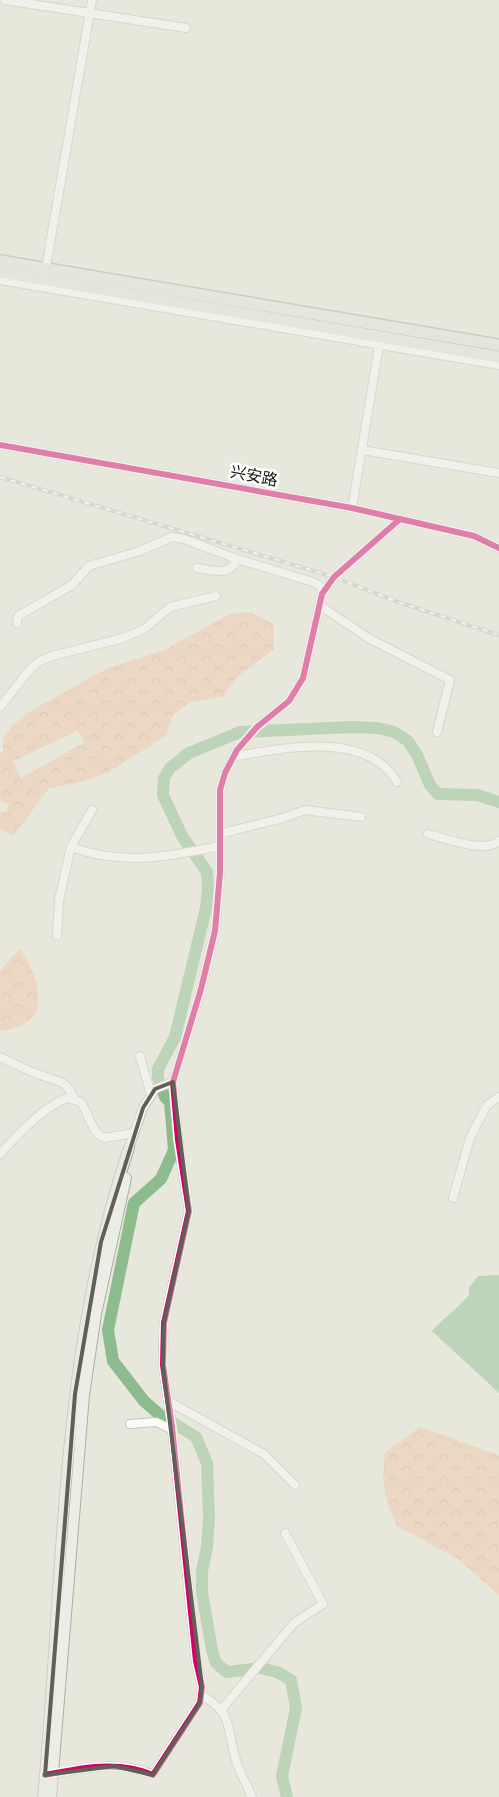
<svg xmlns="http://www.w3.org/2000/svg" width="499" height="1797" font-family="Poppins,'Noto Sans SC',sans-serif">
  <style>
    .forest { fill: url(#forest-crowns); fill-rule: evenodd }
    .water { fill: #8cbc8d }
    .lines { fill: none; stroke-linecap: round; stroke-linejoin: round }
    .river { stroke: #8cbc8d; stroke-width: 12 }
    .minor-casing { stroke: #c5c4bc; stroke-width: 10 }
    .major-casing { stroke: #acaea0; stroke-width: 12 }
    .highway-casing { stroke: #acaea0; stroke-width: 14 }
    .minor { stroke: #fcfbfa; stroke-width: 8 }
    .major { stroke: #ebede6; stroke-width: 10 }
    .highway { stroke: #e1e4d9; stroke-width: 11 }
    .rail-casing { stroke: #c3c3c0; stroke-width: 4 }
    .rail { stroke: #fff; stroke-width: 2; stroke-dasharray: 5.5; stroke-linecap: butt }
    .cycleway-casing { stroke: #fff; stroke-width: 9 }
    .cycleway { stroke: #d6006c; stroke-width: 6 }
    .marked { fill: none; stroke: #616057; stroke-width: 4; stroke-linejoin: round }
    .labels { text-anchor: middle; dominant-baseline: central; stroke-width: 5; stroke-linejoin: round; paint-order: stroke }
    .street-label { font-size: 16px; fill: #181710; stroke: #fff }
  </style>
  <defs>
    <pattern id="forest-crowns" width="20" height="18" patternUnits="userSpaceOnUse" patternTransform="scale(1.25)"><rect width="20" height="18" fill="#efc4a2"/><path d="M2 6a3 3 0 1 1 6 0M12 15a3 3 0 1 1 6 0" fill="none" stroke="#cca88a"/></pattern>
  </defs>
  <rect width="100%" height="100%" fill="#e8e7dc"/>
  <g class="forest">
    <path d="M250,612L273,624L274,649L236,678L223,697L190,702L172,716L166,736L107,773L81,782L49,788L14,835L0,829V811L6,812L9,804L0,800V753L3,752V739L12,726L32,710L108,668L164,650L230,614ZM77,731L85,742L21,778L13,761Z"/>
    <path d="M19,949C27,957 30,965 34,976C46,1009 34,1027 0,1031V971Z"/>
    <path d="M420,1427L499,1455V1595L458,1559L397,1526L387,1503L383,1477L385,1452Z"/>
  </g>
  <path class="water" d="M499,1275V1393L432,1331C444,1317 458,1309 469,1295V1288L478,1276Z"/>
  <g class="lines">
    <path class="river" d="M287,1797L282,1776L296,1708L291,1680L277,1672L261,1668L227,1672L216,1663L212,1650L202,1592V1571L207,1548L209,1518L207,1463L196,1437L160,1415L144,1401L113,1361L108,1330L134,1203L161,1179L174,1150L170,1102L165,1097L158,1078V1069L175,1037L206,908L208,888L207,872L182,836L163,795L164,778L170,768L189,753L240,732L353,727L378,728L394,732L408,741L417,755L430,785L438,794L477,795L499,802"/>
    <g class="minor-casing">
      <g id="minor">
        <path d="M5,0L186,28"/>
        <path d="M45,273L92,0"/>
        <path d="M0,280L499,365"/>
        <path d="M0,445L352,508L474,536L499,548"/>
        <path d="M362,450L499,473"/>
        <path d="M352,508L380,340"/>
        <path d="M197,568C213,570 230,577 237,559"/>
        <path d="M319,605L370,639L450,680L437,732"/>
        <path d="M17,623L18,616L72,585L89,566L140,551L172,537L184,539L237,559L313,582L325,589"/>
        <path d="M0,707L31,668L40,661L52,656L123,638L144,629L170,607L216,596"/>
        <path d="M232,757C282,748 367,730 397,782"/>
        <path d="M219,834L283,818L305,810L361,817"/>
        <path d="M428,834C445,838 485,854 499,841"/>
        <path d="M71,847C123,866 167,857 220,846"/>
        <path d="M57,936L59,900L71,847L92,810"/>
        <path d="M140,1056L151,1095"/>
        <path d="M0,1057L32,1072L63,1083L69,1089L74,1098"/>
        <path d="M129,1148L143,1108L155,1089L173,1082"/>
        <path d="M0,1154C18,1134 42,1108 67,1098L81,1102C89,1115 91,1131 104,1138L134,1133"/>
        <path d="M453,1198L470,1138L487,1105L499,1097"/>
        <path d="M168,1401L264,1454L295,1485"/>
        <path d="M130,1424L156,1422L173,1430"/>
        <path d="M201,1695C231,1711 227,1724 234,1753C237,1768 246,1783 252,1797"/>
        <path d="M221,1710L294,1623L323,1604L285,1533"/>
        <path d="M48,1775C83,1768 120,1760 153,1775L200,1703L202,1687L196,1661L172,1427L163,1365L164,1323L189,1211L178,1140L173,1082L201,989L215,931L220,873V790L225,773L237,750L257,727L289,701L303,678L322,594L334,577L400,519"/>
      </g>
    </g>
    <g class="major-casing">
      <g id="major">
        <path d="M43,1797C64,1581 58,1356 129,1148"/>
        <path d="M51,1797L84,1395L96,1314L126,1178"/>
      </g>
    </g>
    <g class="highway-casing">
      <g id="highway">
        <path d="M0,261L499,345"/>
        <path d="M0,272L499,357"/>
      </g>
    </g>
    <use href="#minor" class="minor"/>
    <use href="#major" class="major"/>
    <use href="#highway" class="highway"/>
    <g class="rail-casing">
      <path id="rail" d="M0,477L334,577L398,602L499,635"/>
    </g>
    <use href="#rail" class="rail"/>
    <g class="cycleway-casing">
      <g id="cycleway">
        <path d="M0,445L352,508L474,536L499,548"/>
        <path d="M45,1775C80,1768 119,1760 153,1775L200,1703L202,1687L196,1661L172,1427L163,1365L164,1323L189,1211L178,1140L173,1082L201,989L215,931L220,873V790L225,773L237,750L257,727L289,701L303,678L322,594L334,577L400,519"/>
      </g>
    </g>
    <use href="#cycleway" class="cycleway"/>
  </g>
  <path d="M0 0H499V1797H0ZM173,1082L189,1211L164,1323L163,1365L202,1687L200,1703L153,1775L114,1766L45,1775L75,1394L101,1242L143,1108L155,1089Z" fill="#e8e7dc" fill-opacity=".55" fill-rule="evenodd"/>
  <path class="marked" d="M173,1082L189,1211L164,1323L163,1365L202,1687L200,1703L153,1775L114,1766L45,1775L75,1394L101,1242L143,1108L155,1089Z"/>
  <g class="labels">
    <g class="street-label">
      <text transform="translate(254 476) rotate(11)">兴安路</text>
    </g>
  </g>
</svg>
